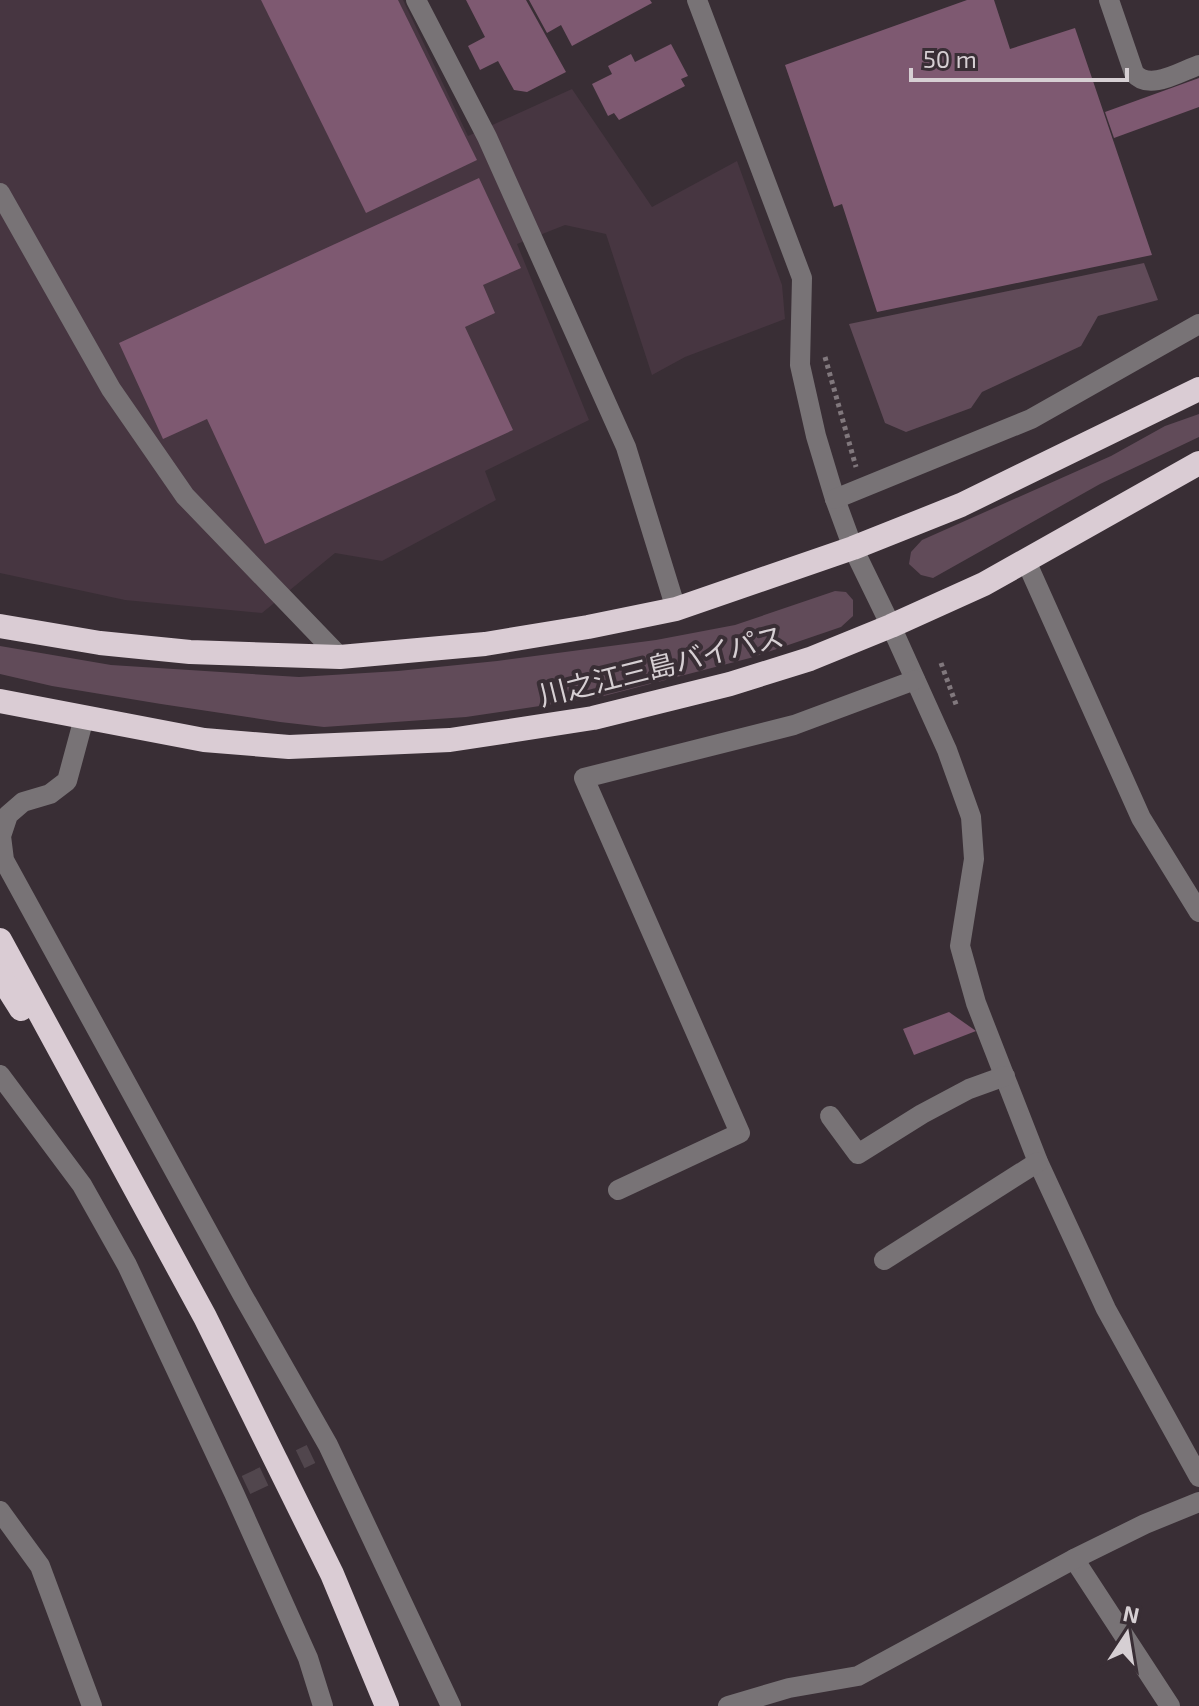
<svg xmlns="http://www.w3.org/2000/svg" width="1199" height="1706" font-family="'Exo 2','Noto Sans JP',sans-serif">
  <style>
    .built { fill: #473641 }
    .green { fill: #614b59 }
    .building { fill: #7e5971 }
    .lines { fill: none; stroke-linecap: round; stroke-linejoin: round }
    .minor-tunnel { stroke: #51464d; stroke-width: 20; stroke-dasharray: 20 10; stroke-linecap: butt }
    .path { stroke: #81787d; stroke-width: 5; stroke-dasharray: 4 4; stroke-linecap: butt }
    .minor { stroke: #787376; stroke-width: 20 }
    .highway { stroke: #daccd4; stroke-width: 24 }
    .labels { text-anchor: middle; dominant-baseline: central; stroke-width: 8; stroke-linejoin: round; paint-order: stroke }
    .street-label { font-size: 28px; fill: #d6cfd3; stroke: #392e35 }
  </style>
  <rect width="100%" height="100%" fill="#392e35"/>
  <path class="built" d="M0,0H403L468,136L572,89L652,207L737,161L782,285L785,319L685,357L652,375L606,234L565,225L517,244L589,420L485,471L496,500L382,561L335,553L262,613L125,600L0,573Z"/>
  <g class="green">
    <path d="M1144,263L1158,300L1098,316L1081,346L982,392L971,408L906,432L885,423L849,324Z"/>
    <path d="M1199,414V437L1100,484L933,578L921,575L909,564L911,552L922,540L1111,456L1165,426Z"/>
    <path d="M835,591L846,592L853,600V616L841,627L750,658L600,697L466,717L324,727L280,722L161,704L52,686L0,674V646L111,665L299,677L398,671L497,661L656,640L735,625Z"/>
  </g>
  <g class="building">
    <path d="M261,0H398L477,160L366,213Z"/>
    <path d="M466,0H526L566,72L527,92L514,90L498,61L480,70L468,46L485,37Z"/>
    <path d="M529,0H650L652,3L572,46L561,25L547,33Z"/>
    <path d="M967,0H994L1010,49L1075,28L1152,255L877,312L842,204L834,207L785,65Z"/>
    <path d="M671,44L688,76L681,79L685,86L619,120L614,113L608,116L592,84L612,74L608,66L631,54L635,62Z"/>
    <path d="M1199,78V107L1114,138L1105,112Z"/>
    <path d="M479,178L521,268L483,285L495,313L465,327L513,430L265,544L207,419L163,439L119,343Z"/>
    <path d="M949,1012L976,1031L914,1055L903,1029Z"/>
  </g>
  <g class="lines">
    <path class="minor-tunnel" d="M246,1485L311,1454"/>
    <g class="path">
      <path d="M825,357L856,467"/>
      <path d="M941,663L957,707"/>
    </g>
    <g class="minor">
      <path d="M416,0L487,137L626,447L676,609"/>
      <path d="M697,0L802,278L800,365L816,436L835,499L853,548L891,626L947,750L971,817L974,859L960,946L976,1003L1038,1162L1106,1309L1199,1477"/>
      <path d="M1109,0L1134,73C1149,92 1181,71 1199,65"/>
      <path d="M0,193L111,389L185,496L340,657"/>
      <path d="M835,499L1031,419L1199,324"/>
      <path d="M1026,561L1141,818L1199,912"/>
      <path d="M84,718L67,781L50,794L23,802L8,815L1,836L4,860L242,1294L328,1445L451,1706"/>
      <path d="M0,1075L82,1185L127,1265L234,1493L308,1658L323,1706"/>
      <path d="M830,1116L858,1154L922,1114L969,1089L1005,1076"/>
      <path d="M618,1190L740,1133L584,778L794,725L915,680"/>
      <path d="M884,1260L1038,1162"/>
      <path d="M0,1511L40,1566L92,1706"/>
      <path d="M1074,1559L1170,1706"/>
      <path d="M728,1706L789,1688L858,1676L1074,1559L1145,1524L1199,1502"/>
    </g>
    <g class="highway">
      <path d="M0,626L100,643L190,652L340,657L485,644L588,627L676,609L853,548L961,505L1199,389"/>
      <path d="M0,701L204,740L289,747L450,740L593,718L730,684L810,659L891,626L984,584L1199,463"/>
      <path d="M0,940L205,1317L332,1574L387,1706"/>
      <path d="M0,976L21,1009"/>
    </g>
  </g>
  <g class="labels">
    <g class="street-label">
      <text transform="translate(661 665) rotate(-14)">川之江三島バイパス</text>
    </g>
  </g>
  <g transform="translate(1127 1634) rotate(12)" stroke="#392e35" stroke-width="6" paint-order="stroke">
  <path d="M0-6L14 30L0 20L-14 30Z" fill="#d6cfd3"/>
  <text y="-12" font-size="22" font-weight="bold" text-anchor="middle" fill="#d6cfd3">N</text>
  </g>
  <path d="M911 68v12h216v-12" fill="none" stroke="#d6cfd3" stroke-width="4"/>
  <text x="923" y="68" font-size="24" fill="#d6cfd3" stroke="#392e35" stroke-width="6" paint-order="stroke">50 m</text>
</svg>
